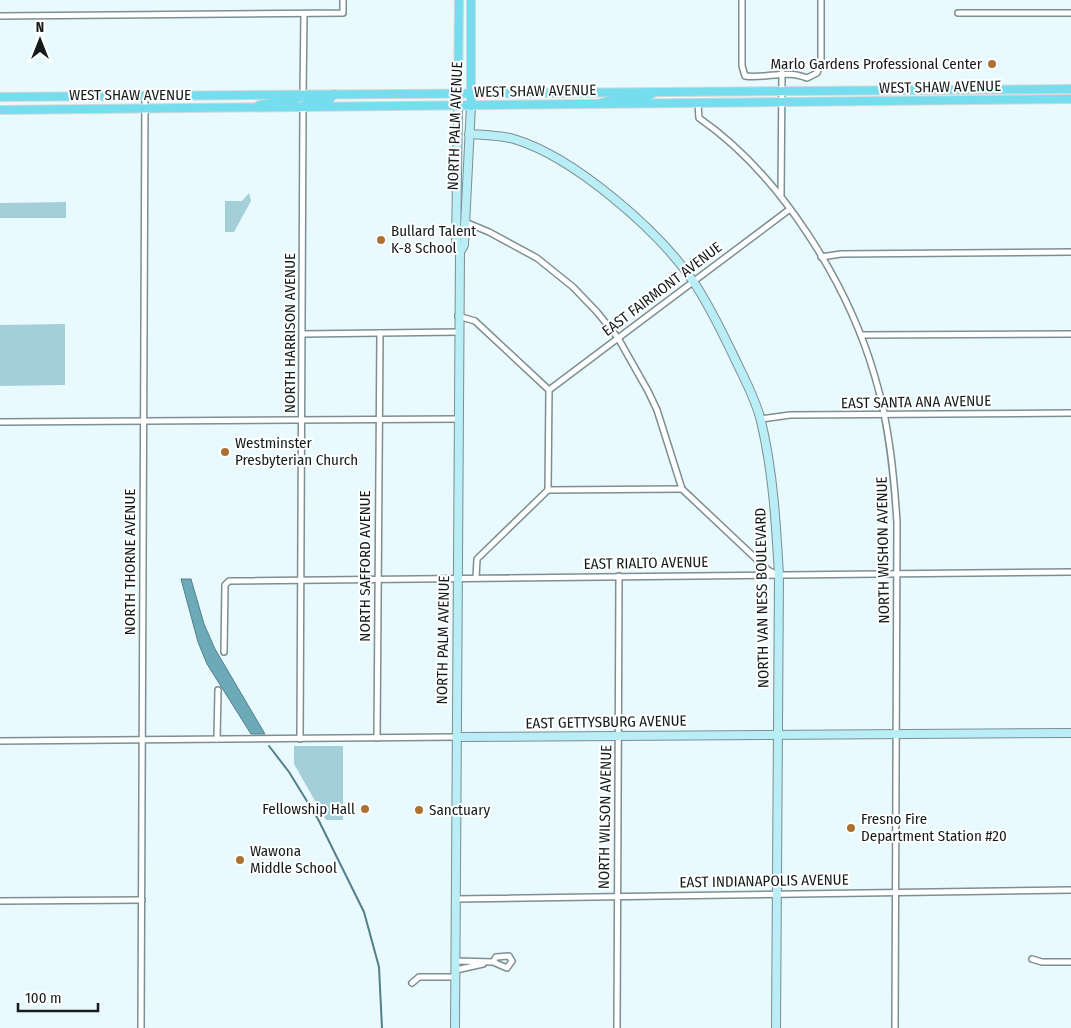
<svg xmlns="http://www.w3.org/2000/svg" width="1071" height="1028" font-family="'Fira Sans Condensed',sans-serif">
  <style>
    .green { fill: #a5cfd8 }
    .water { fill: #6caab8; stroke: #527f89 }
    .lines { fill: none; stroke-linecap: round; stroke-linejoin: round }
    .stream { stroke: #527f89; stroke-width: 2 }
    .street-casing { stroke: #7e8e92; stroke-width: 8 }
    .secondary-casing { stroke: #7e8e92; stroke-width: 10 }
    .primary-casing { stroke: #d5d6d6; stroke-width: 10 }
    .street { stroke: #fff; stroke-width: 5 }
    .secondary { stroke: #b9eef7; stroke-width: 8 }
    .primary { stroke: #74deef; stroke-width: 8 }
    .poi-dot { fill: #ad7033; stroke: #fff; stroke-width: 2 }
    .labels { text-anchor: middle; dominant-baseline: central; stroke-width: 4; stroke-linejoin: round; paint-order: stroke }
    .poi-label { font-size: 15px; fill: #151b1c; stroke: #fff; text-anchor: start }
    .street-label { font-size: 15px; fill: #151b1c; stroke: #fff }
  </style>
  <rect width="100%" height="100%" fill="#e8fafe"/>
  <g class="green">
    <path d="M249,193L251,201L234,232H225V201H242Z"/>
    <path d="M66,202V218H0V203Z"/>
    <path d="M65,324V385L0,386V325Z"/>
    <path d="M294,746H343V820H326L294,764Z"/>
  </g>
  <path class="water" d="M181,579H191L204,624L215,649L265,734H251L207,664L198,642Z"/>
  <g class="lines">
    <path class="stream" d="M269,746L289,772L318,819L364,912L379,967L382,1028"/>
    <g class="street-casing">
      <g id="street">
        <path d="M742,0V66L745,76C767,79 786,69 807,78L817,73L821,62V0"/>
        <path d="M958,13H1071"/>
        <path d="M0,16L343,13V0"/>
        <path d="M303,95L304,14"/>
        <path d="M698,104L699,118C780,174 848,283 875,377C889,424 894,474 897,523L895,1028"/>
        <path d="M781,195L782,73"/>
        <path d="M465,222L489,232L537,258L573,287L597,312L618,338L648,391L657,410L682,489L768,570L776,574"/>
        <path d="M821,257L841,254L1071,252"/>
        <path d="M458,316L475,321L549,390L548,490L477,559L476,578"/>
        <path d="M303,334L458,332"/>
        <path d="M861,335L1071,334"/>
        <path d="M549,390L790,209"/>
        <path d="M761,419L790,415L1071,413"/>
        <path d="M0,422L458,419"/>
        <path d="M548,490L682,489"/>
        <path d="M224,652L225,585L229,581L1071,572"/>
        <path d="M377,738L380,333"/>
        <path d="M217,739L218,690"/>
        <path d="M300,739L303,107"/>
        <path d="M0,741L456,737"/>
        <path d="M457,899L1071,890"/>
        <path d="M0,901L142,900"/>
        <path d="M1032,959L1042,962H1071"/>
        <path d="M456,961L493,962L507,968L512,961L509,956L496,957L493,962"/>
        <path d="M456,970L483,964"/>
        <path d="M412,983L419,977H456"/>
        <path d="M141,1028L145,96"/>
        <path d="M617,1028L619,576"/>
      </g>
    </g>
    <g class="secondary-casing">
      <g id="secondary">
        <path d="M469,134C484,135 499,135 514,139C574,157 658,230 693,281C710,306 723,334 736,361C745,380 756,400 761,421C773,471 776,523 779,575L776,1028"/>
        <path d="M460,252L464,245L471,106"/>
        <path d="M456,737L1071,733"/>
        <path d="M455,1028L460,252L456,246L458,106"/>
      </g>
    </g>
    <g class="primary-casing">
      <g id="primary">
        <path d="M471,0V106"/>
        <path d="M0,97L1071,89"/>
        <path d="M599,104C616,95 644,104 654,92"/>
        <path d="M259,105C274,101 292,105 303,95"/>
        <path d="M458,106L459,0"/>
        <path d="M303,107L308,101L329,100L334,94"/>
        <path d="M0,110L1071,99"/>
      </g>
    </g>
    <use href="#street" class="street"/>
    <use href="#secondary" class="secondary"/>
    <use href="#primary" class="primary"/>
  </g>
  <g class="poi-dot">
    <circle cx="992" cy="64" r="5"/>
    <circle cx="381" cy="240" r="5"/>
    <circle cx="225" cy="452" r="5"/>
    <circle cx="365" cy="809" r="5"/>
    <circle cx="419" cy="810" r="5"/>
    <circle cx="851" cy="828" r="5"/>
    <circle cx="240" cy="860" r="5"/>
  </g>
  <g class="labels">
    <g class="poi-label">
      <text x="982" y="64" text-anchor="end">Marlo Gardens Professional Center</text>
      <text x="391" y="231">Bullard Talent<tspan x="391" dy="17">K-8 School</tspan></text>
      <text x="235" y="443">Westminster<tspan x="235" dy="17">Presbyterian Church</tspan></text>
      <text x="355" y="809" text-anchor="end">Fellowship Hall</text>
      <text x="429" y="810">Sanctuary</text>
      <text x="861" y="819">Fresno Fire<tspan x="861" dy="17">Department Station #20</tspan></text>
      <text x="250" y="851">Wawona<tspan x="250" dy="17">Middle School</tspan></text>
    </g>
    <g class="street-label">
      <text transform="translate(940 87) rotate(-1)">WEST SHAW AVENUE</text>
      <text transform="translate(535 91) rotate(-1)">WEST SHAW AVENUE</text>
      <text x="130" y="95">WEST SHAW AVENUE</text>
      <text transform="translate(455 126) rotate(-88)">NORTH PALM AVENUE</text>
      <text transform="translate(662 289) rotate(-37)">EAST FAIRMONT AVENUE</text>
      <text transform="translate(290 333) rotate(-90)">NORTH HARRISON AVENUE</text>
      <text transform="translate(916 402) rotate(-1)">EAST SANTA ANA AVENUE</text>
      <text transform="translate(883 550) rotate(-91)">NORTH WISHON AVENUE</text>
      <text transform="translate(130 562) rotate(-90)">NORTH THORNE AVENUE</text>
      <text transform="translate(646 563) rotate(-1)">EAST RIALTO AVENUE</text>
      <text transform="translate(365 566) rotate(-90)">NORTH SAFFORD AVENUE</text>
      <text transform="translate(762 598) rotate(-91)">NORTH VAN NESS BOULEVARD</text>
      <text transform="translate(443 640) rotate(-89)">NORTH PALM AVENUE</text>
      <text transform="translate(606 722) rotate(-1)">EAST GETTYSBURG AVENUE</text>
      <text transform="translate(605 817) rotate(-89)">NORTH WILSON AVENUE</text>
      <text transform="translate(764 881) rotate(-1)">EAST INDIANAPOLIS AVENUE</text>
    </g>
  </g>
  <g transform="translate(40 40)" stroke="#ffffff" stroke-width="4" paint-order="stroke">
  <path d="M0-4L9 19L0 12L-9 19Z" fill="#151b1c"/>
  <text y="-8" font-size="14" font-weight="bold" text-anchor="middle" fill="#151b1c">N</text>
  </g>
  <path d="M18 1003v8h80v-8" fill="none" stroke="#151b1c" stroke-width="2.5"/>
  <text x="25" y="1003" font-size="15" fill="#151b1c" stroke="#ffffff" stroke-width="4" paint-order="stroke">100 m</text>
</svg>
